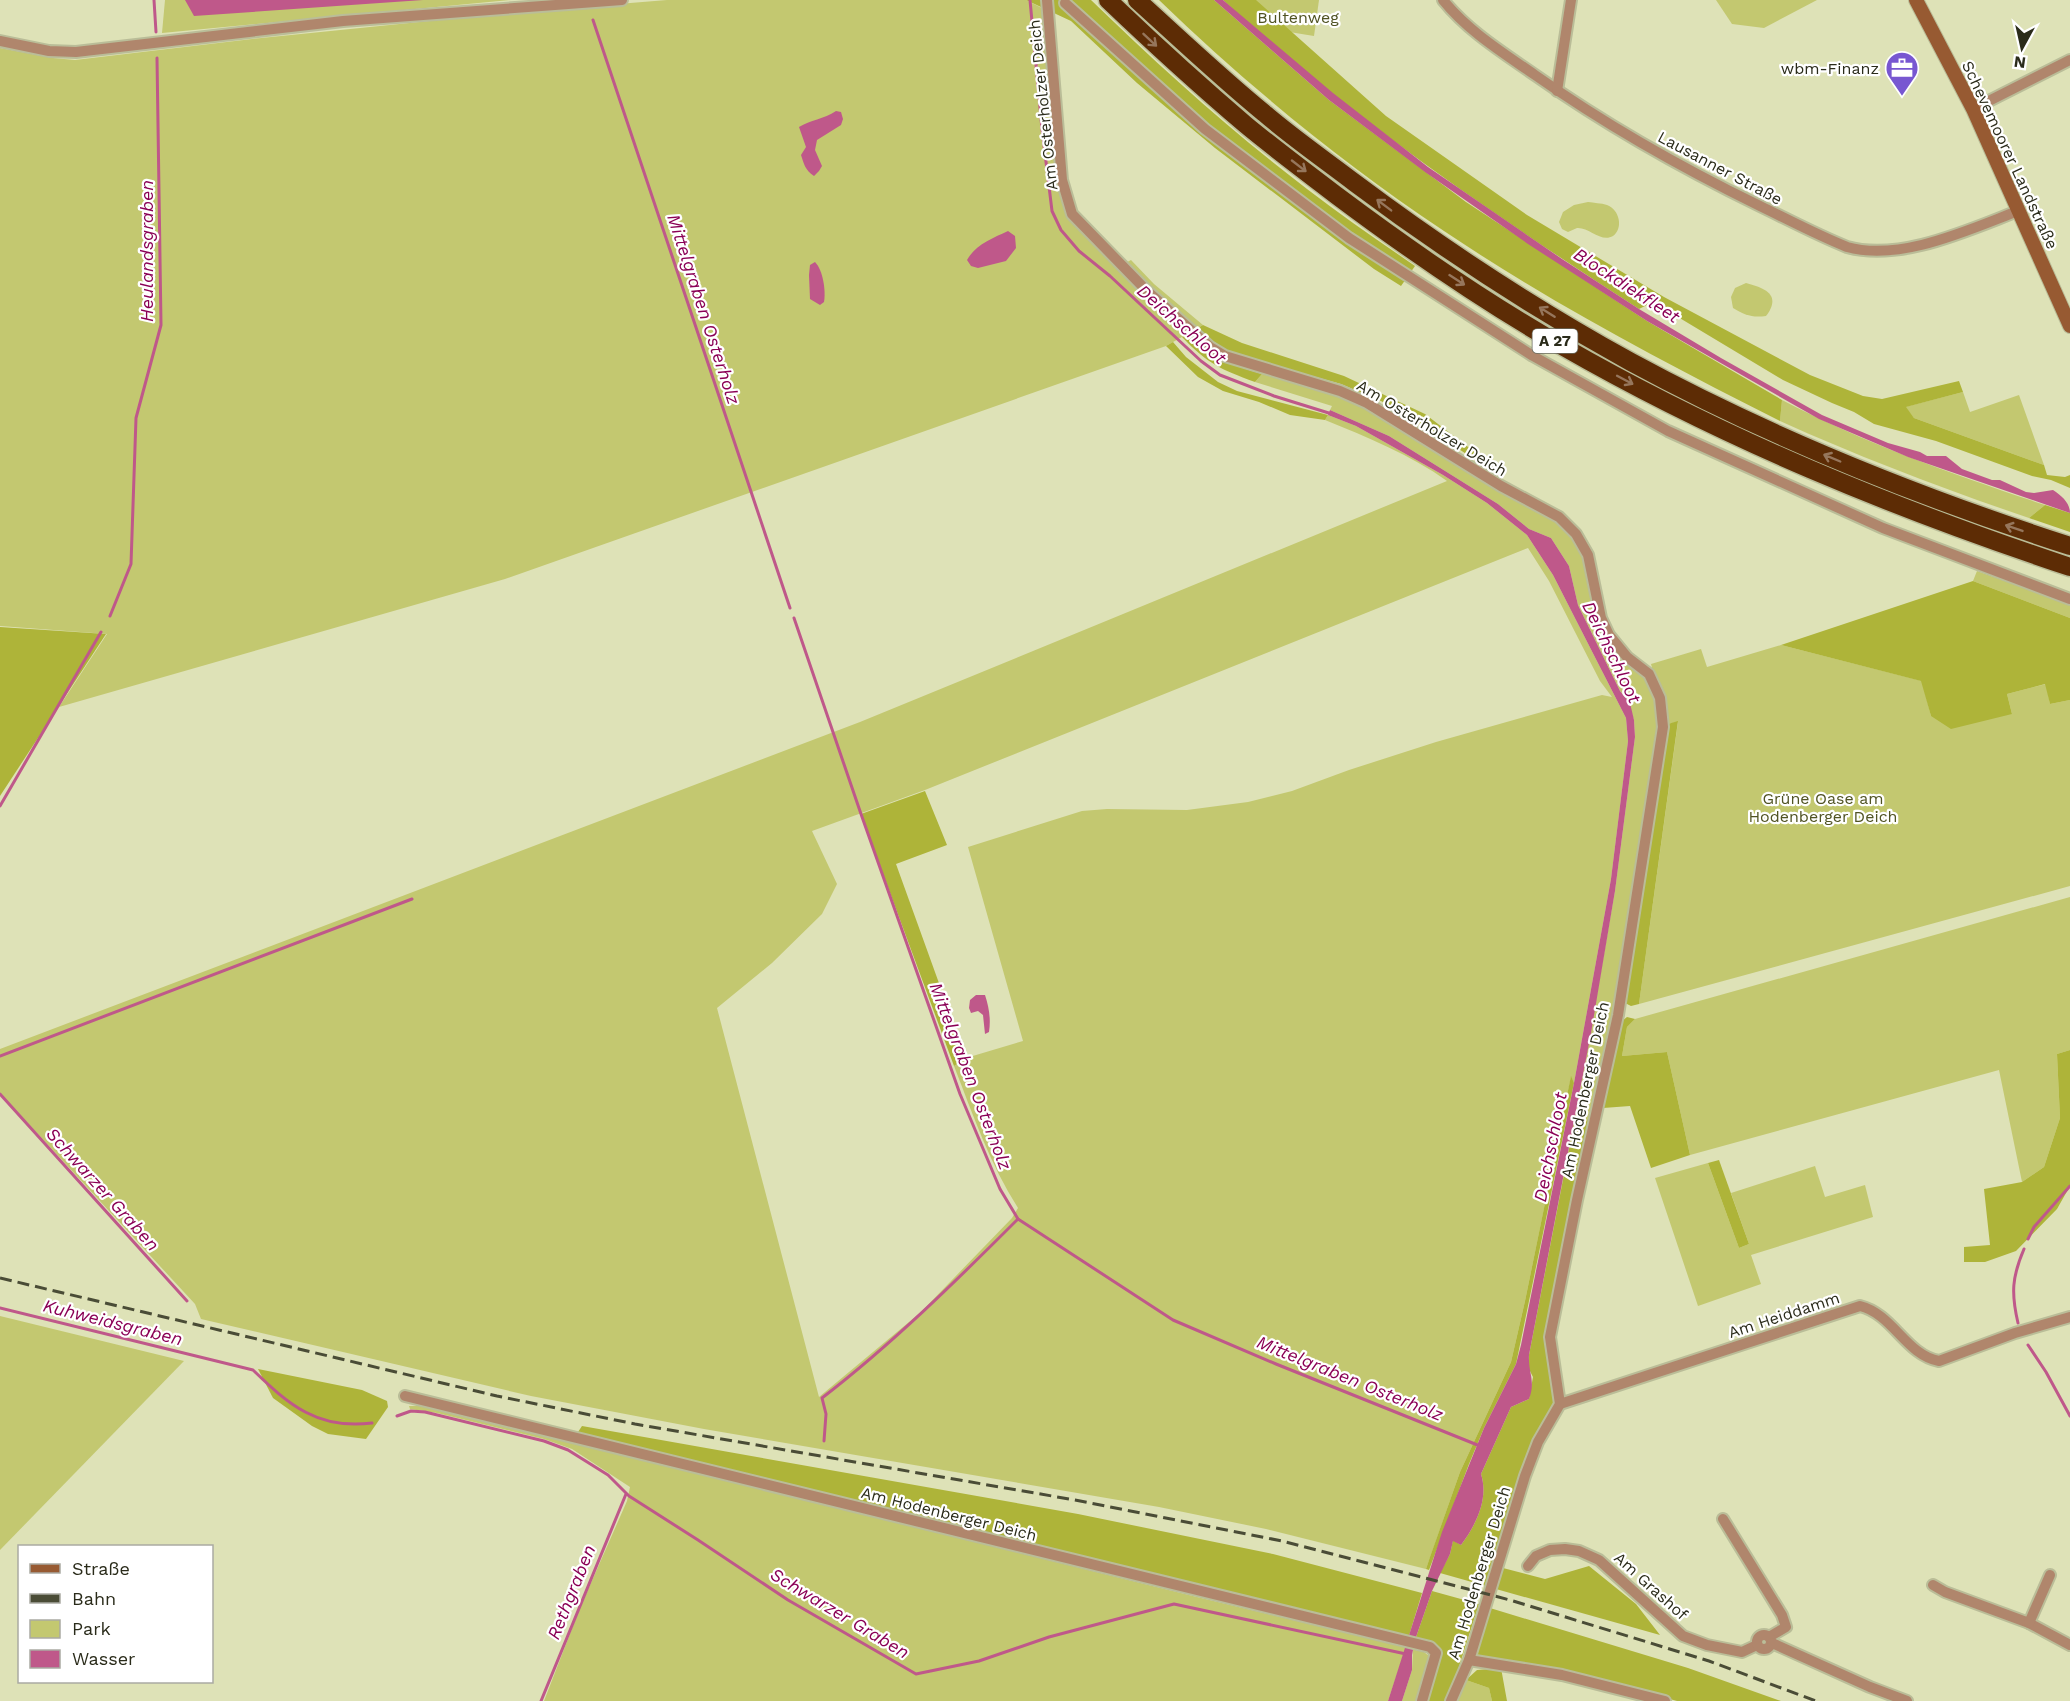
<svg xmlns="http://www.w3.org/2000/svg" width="2070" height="1701" font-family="'Work Sans',sans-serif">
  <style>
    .green { fill: #c3c870; fill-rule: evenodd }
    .forest { fill: #aeb439 }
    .water { fill: #bf588a }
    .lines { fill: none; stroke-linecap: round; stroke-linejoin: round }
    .stream { stroke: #bf588a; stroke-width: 3 }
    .street-casing { stroke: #babd98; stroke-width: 14 }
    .secondary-casing { stroke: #babd98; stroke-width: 16 }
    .highway-casing { stroke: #babd98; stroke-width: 21 }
    .street { stroke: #b0866c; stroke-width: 10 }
    .secondary { stroke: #975a32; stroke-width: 14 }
    .highway { stroke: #5d2c05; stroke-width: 18 }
    .rail { stroke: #4a4c36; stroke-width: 3; stroke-dasharray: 12 6; stroke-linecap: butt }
    .oneway { stroke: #96765c }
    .labels { text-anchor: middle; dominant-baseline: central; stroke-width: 4.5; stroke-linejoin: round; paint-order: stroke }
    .shield { fill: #fff; stroke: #6a6b5f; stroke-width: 1.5 }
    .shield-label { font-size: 15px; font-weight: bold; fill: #2a2b1a }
    .park-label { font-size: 16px; fill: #505323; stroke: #fff }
    .poi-label { font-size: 16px; fill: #2a2b1a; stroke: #fff; text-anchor: end }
    .street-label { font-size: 16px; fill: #2a2b1a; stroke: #fff }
    .water-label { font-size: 18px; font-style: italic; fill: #8a0055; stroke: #fff }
  </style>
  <rect width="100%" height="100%" fill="#dee2b7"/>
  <g class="green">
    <path d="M165,0H511L162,33Z"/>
    <path d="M667,0H1026L1042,8L1055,166L1068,216L1118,267L1131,260L1154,284L1203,325L1166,346L505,579L59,707L107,634L0,626V48L53,58L75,60L252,39L508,13Z"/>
    <path d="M1242,0H1319L1314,36L1277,30Z"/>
    <path d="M1716,0H1817L1764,28L1732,24Z"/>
    <path d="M1588,202C1594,203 1601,203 1607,205C1619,209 1624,228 1613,236C1601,243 1589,227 1577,228C1574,229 1571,231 1568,232L1562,229L1559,222L1563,212L1574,205Z"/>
    <path d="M1746,283C1765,288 1782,295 1766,316C1752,318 1745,315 1733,308L1731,297L1735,288Z"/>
    <path d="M1262,374L1349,399L1379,415L1550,516L1566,528L1579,545L1585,562L1594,605L1653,691L1657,706L1659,725L1615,1007L1590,1126L1579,1097L1615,891L1635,737L1634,720L1626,697L1620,691L1578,605L1569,566L1551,538L1529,529L1498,504L1389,436L1330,410L1332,406L1255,382Z"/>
    <path d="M1963,392L1970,412L2019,395L2044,465L1914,418L1905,407Z"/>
    <path d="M1782,400C1866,444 1955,475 2045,505L2029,518C1944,489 1862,458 1780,421Z"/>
    <path d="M1328,415L1356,426L1443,475L1487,503L1527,535L1553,575L1626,718L1628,741L1611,879L1574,1083L1571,1077L1525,1301L1511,1362L1460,1472L1426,1569L1266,1529L1159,1507L704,1429L531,1396L201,1319L195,1304L0,1093V1049L860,722L1447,481C1411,455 1367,437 1325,420ZM1528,548L1549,581L1600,681L1612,697L1602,695L1436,742L1349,770L1292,791L1248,802L1187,810L1107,809L1082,811L968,847L1023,1041L966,1058L954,1066C973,1115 990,1164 1018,1208L1012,1218L921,1312L819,1397L717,1008L772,963L822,914L837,884L812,831L925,790Z"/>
    <path d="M1977,571L2070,604V618L1973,581Z"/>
    <path d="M1781,645L1922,681L1931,716L2012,714L2007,694L2046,684L2050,704L2070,700V886L1639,1004L1678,722L1668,724L1651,664L1701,649L1707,667Z"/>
    <path d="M2070,897V1050L2057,1054L2060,1118L2044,1167L2022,1182L1999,1070L1690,1155L1667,1052L1622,1056L1627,1027L1635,1019Z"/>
    <path d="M1708,1163L1739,1248L1749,1244L1731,1193L1815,1166L1825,1197L1865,1185L1873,1217L1751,1255L1761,1284L1698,1306L1655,1178Z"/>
    <path d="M0,1316L184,1361L0,1550Z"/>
    <path d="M409,1406H428L1197,1597L1406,1647L1388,1701H544L580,1608L627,1501L630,1487L572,1449L544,1439L437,1413L410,1409Z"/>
    <path d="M1413,1649L1418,1651L1420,1649L1429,1656L1430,1662L1416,1701H1402L1412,1670Z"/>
    <path d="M1466,1680L1489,1688L1492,1701H1457Z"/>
  </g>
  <g class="forest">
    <path d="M1026,0H1091C1160,67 1231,131 1307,189C1342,216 1379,241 1415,266L1401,286L1374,269L1215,148L1137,83L1071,21Z"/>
    <path d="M1159,0H1214L1329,100L1466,202L1647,321L1782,400L1780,421C1665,363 1551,303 1444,231C1342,163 1247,85 1159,0Z"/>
    <path d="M1223,0H1256L1386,116L1527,215L1664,297L1810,375L1863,396L1882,399L1959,381L1963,392L1906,407L1914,418L2044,465L2047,475L2065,477L2070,475V488L2051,480L2032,476L1936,441L1874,424L1854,412L1832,403L1783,380L1653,302L1639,309C1494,215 1350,118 1223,0Z"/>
    <path d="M1203,325L1242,343L1344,376L1425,414L1489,463L1478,462L1428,428L1381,401L1341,384L1230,353L1196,329Z"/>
    <path d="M1188,333C1216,359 1226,363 1262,374L1255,382C1220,369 1208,364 1182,337Z"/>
    <path d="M1173,342L1186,357L1218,382L1237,391L1328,415L1325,420L1290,415L1259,402L1223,391L1198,377L1166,346Z"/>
    <path d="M2045,505L2070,513V532L2029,518Z"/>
    <path d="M1973,581L2070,618V700L2050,704L2045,684L2007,694L2012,714L1951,729L1931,716L1921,681L1781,645Z"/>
    <path d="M0,627L106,634L0,796Z"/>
    <path d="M1678,721L1639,1004L1631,1006L1625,1003L1668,724Z"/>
    <path d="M925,791L947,845L896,864L966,1058L954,1066L861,814Z"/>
    <path d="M1627,1017L1635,1019L1627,1027L1622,1056L1667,1052L1690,1155L1651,1168L1630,1106L1603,1108L1622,1021Z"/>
    <path d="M2070,1050V1186L2057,1209L2016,1251L1985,1262H1964V1247L1990,1245L1984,1189L2022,1182L2044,1167L2060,1118L2057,1054Z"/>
    <path d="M1571,1076L1574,1083L1516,1364L1484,1428L1469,1464L1429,1570L1426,1569L1430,1557L1460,1472L1511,1362L1525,1301Z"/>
    <path d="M1579,1097L1590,1126L1546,1334L1554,1392L1553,1407L1546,1420L1533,1438L1486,1586L1440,1573L1450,1554L1453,1540L1461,1545C1476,1525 1489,1499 1481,1474L1511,1407L1529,1399L1533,1377L1528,1367L1529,1355Z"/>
    <path d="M1719,1160L1749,1244L1739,1248L1708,1163Z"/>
    <path d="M258,1369L362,1390L387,1401L388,1407L366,1439L328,1434L312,1426L273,1398Z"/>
    <path d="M582,1426L1078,1514L1273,1554L1422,1593L1408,1639L1173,1578L578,1432Z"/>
    <path d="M1589,1566L1636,1604L1660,1635L1496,1589L1503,1568L1545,1579Z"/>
    <path d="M1432,1591L1479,1604L1448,1701H1424L1441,1649L1415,1640Z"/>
    <path d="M1490,1608L1688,1668L1781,1701H1677L1634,1689L1481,1658L1475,1651Z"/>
    <path d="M1501,1668L1507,1701H1492L1489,1688L1466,1680L1477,1670Z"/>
  </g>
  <g class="water">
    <path d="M185,0H423L194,16Z"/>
    <path d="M1214,0H1223L1333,93L1428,167L1562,259L1639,309L1721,358L1822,415L1888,443L1920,452L1927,456H1946L1962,469L1992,480H2000L2026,492L2034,493L2053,490C2062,496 2070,503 2070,513L1908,457L1819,419L1647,321L1528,244L1425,172L1329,100Z"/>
    <path d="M836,111L841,112L843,119L841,125L817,140L815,150L822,166L819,171L814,176C805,170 804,164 801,155L806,147L799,127C810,120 824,119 836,111Z"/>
    <path d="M1008,231L1015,236L1016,248L1006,261L978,268L971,266L967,260C975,245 993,238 1008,231Z"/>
    <path d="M815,262C823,270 826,291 824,302L820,305L810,299L809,275L810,265Z"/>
    <path d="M1330,410L1389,436L1498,504L1529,529L1551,538L1569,566L1578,605L1620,691L1630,703L1634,720L1635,737L1615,891L1591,1033L1529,1355C1528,1373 1536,1381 1529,1399L1511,1407L1481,1474C1489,1499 1476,1525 1461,1545L1453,1541L1450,1554L1432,1591L1415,1640L1412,1655V1670L1402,1701H1388L1442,1532L1484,1428L1516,1364L1521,1345L1574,1083L1611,879L1628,741L1626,718L1553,575L1527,535L1487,503L1443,475L1356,426L1328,415Z"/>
    <path d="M976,995H985C989,1007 991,1019 989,1032L985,1034L983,1015L978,1011L971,1013L969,1008L970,1000Z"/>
  </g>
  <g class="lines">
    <g class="stream">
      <path d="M154,0L156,32"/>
      <path d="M1030,0L1042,129L1052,211L1061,230L1079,251L1110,276L1201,361L1220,375L1274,396L1332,414"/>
      <path d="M593,20L790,608"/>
      <path d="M110,616L131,564L136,418L161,325L157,58"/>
      <path d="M794,618L861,814L960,1094L1000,1189L1018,1219L1173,1320L1276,1364L1480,1446"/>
      <path d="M0,806L101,632"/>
      <path d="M0,1056L412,899"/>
      <path d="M0,1094L187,1301"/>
      <path d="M2028,1239L2034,1227L2070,1186"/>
      <path d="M0,1308L253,1370C289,1405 318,1430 372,1423"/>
      <path d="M2018,1323C2011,1293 2012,1277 2024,1249"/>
      <path d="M2028,1345L2046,1372L2070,1416"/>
      <path d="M397,1416L411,1411L425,1412L544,1441L568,1450L608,1475L629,1496L698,1540L788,1600L916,1674L979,1661L1049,1637L1174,1604L1406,1654"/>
      <path d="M824,1441L826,1414L822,1398C892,1344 955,1282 1018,1219"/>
      <path d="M541,1701L626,1494"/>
    </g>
    <g class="street-casing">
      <g id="street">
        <path d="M1047,0L1062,180L1072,214L1146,290L1210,347L1225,356L1340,391L1367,403L1501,486L1559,517L1576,534L1588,555L1601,618L1609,635L1627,657L1649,674L1660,698L1663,727L1618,1015L1577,1200L1550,1337L1560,1404L1538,1442L1525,1476L1469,1660L1451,1701"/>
        <path d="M1443,0C1468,31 1502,52 1535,75C1606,125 1682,168 1760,206C1789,220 1817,235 1847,247C1900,262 1968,230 2018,211"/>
        <path d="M1065,3L1205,129L1349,238L1533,356L1668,431L1883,528L2070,599"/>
        <path d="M0,41L49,51L76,52L343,21L622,0"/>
        <path d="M1557,91L1571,0"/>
        <path d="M1973,109L2070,60"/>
        <path d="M405,1396L1430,1647L1436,1653L1422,1701"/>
        <path d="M1560,1404L1860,1306C1893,1314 1906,1355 1939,1361L2015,1333L2070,1317"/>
        <path d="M1723,1519L1782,1615L1786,1627L1769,1637"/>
        <path d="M1528,1566L1536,1556L1550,1550L1565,1549L1579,1551L1599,1560L1683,1636L1707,1645L1742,1652L1757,1645"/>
        <path d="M1933,1585L1945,1592L2029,1623L2070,1645"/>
        <path d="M2029,1623L2050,1575"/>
        <circle cx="1764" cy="1642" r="7"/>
        <path d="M1772,1643L1870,1687L1907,1701"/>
        <path d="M1469,1660L1562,1675L1665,1701"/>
      </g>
    </g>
    <g class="secondary-casing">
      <path id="secondary" d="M1916,0L1973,109L2070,326"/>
    </g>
    <g class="highway-casing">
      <g id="highway">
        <path d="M1108,0C1153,43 1199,85 1246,125C1275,149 1306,172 1336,195C1408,249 1483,301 1562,346C1724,439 1893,508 2070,567"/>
        <path d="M1137,0C1179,38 1220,77 1264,113C1293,138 1325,160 1355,183C1443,249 1535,309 1631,362C1771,438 1919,497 2070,546"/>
      </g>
    </g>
    <use href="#street" class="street"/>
    <use href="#secondary" class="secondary"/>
    <use href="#highway" class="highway"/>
    <path class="rail" d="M0,1278L497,1396L635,1424L1075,1500L1282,1541L1510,1600L1709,1661L1816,1701"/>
  </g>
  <defs><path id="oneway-shaft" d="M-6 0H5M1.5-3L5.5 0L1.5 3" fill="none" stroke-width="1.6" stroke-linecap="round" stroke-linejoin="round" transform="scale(1.5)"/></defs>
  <g class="oneway">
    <use href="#oneway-shaft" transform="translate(1150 40) rotate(43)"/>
    <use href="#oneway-shaft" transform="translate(1299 166) rotate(38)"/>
    <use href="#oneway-shaft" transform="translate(1384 205) rotate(-143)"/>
    <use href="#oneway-shaft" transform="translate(1457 280) rotate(33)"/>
    <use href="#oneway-shaft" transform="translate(1547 312) rotate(-148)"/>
    <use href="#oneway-shaft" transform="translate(1625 380) rotate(28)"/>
    <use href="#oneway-shaft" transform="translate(1832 458) rotate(-157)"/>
    <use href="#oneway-shaft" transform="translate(2014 528) rotate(-161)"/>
  </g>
  <defs>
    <g id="office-pin" transform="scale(1.725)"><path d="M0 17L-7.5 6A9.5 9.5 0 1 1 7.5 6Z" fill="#7857d1" stroke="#fff"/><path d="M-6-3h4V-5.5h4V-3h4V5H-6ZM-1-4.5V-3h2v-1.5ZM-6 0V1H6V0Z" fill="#fff"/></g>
  </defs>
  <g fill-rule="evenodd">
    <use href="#office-pin" x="1902" y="68"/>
  </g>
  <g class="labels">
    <rect class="shield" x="1532.5" y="329" width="45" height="24" rx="4.5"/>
    <g class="shield-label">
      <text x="1555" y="341">A 27</text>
    </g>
    <g class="park-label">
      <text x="1298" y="17">Bultenweg</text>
      <text x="1823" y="798">Grüne Oase am<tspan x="1823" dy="18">Hodenberger Deich</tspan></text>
    </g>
    <g class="poi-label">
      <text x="1879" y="68">wbm-Finanz</text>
    </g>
    <g class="street-label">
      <text transform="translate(1043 105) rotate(-96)">Am Osterholzer Deich</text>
      <text transform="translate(2010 155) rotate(65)">Schevemoorer Landstraße</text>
      <text transform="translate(1720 168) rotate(28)">Lausanner Straße</text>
      <text transform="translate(1432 428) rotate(31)">Am Osterholzer Deich</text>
      <text transform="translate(1585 1090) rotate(-78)">Am Hodenberger Deich</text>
      <text transform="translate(1784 1315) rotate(-18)">Am Heiddamm</text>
      <text transform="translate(949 1514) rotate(14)">Am Hodenberger Deich</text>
      <text transform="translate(1479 1573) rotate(-73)">Am Hodenberger Deich</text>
      <text transform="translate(1651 1586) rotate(42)">Am Grashof</text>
    </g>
    <g class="water-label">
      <text transform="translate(146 251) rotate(-90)">Heulandsgraben</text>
      <text transform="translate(1627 285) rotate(33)">Blockdiekfleet</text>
      <text transform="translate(704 309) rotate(72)">Mittelgraben Osterholz</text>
      <text transform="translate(1182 324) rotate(41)">Deichschloot</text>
      <text transform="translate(1612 652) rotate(64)">Deichschloot</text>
      <text transform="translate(971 1076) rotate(69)">Mittelgraben Osterholz</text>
      <text transform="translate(1550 1147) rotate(-79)">Deichschloot</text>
      <text transform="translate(103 1189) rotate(48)">Schwarzer Graben</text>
      <text transform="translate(113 1322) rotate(14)">Kuhweidsgraben</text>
      <text transform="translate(1350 1378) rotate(22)">Mittelgraben Osterholz</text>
      <text transform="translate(571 1592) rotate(-68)">Rethgraben</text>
      <text transform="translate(840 1613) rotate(31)">Schwarzer Graben</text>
    </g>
  </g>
  <rect x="18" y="1545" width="195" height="138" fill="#ffffff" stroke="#aaaaa3" stroke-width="1.5"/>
  <rect x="30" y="1564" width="30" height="9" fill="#975a32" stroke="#aaaaa3" stroke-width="1.5"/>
  <text x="72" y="1575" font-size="18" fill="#2a2b1a">Straße</text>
  <rect x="30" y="1594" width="30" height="9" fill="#4a4c36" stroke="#aaaaa3" stroke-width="1.5"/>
  <text x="72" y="1605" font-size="18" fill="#2a2b1a">Bahn</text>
  <rect x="30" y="1620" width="30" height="18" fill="#c3c870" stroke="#aaaaa3" stroke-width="1.5"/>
  <text x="72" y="1635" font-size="18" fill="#2a2b1a">Park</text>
  <rect x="30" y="1650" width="30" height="18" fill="#bf588a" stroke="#aaaaa3" stroke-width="1.5"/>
  <text x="72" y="1665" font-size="18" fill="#2a2b1a">Wasser</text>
  <g transform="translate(2022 48) rotate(188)" stroke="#ffffff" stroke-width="4.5" paint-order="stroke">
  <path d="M0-4.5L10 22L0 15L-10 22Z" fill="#2a2b1a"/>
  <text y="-9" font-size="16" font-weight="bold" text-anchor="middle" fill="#2a2b1a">N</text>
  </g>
</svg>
